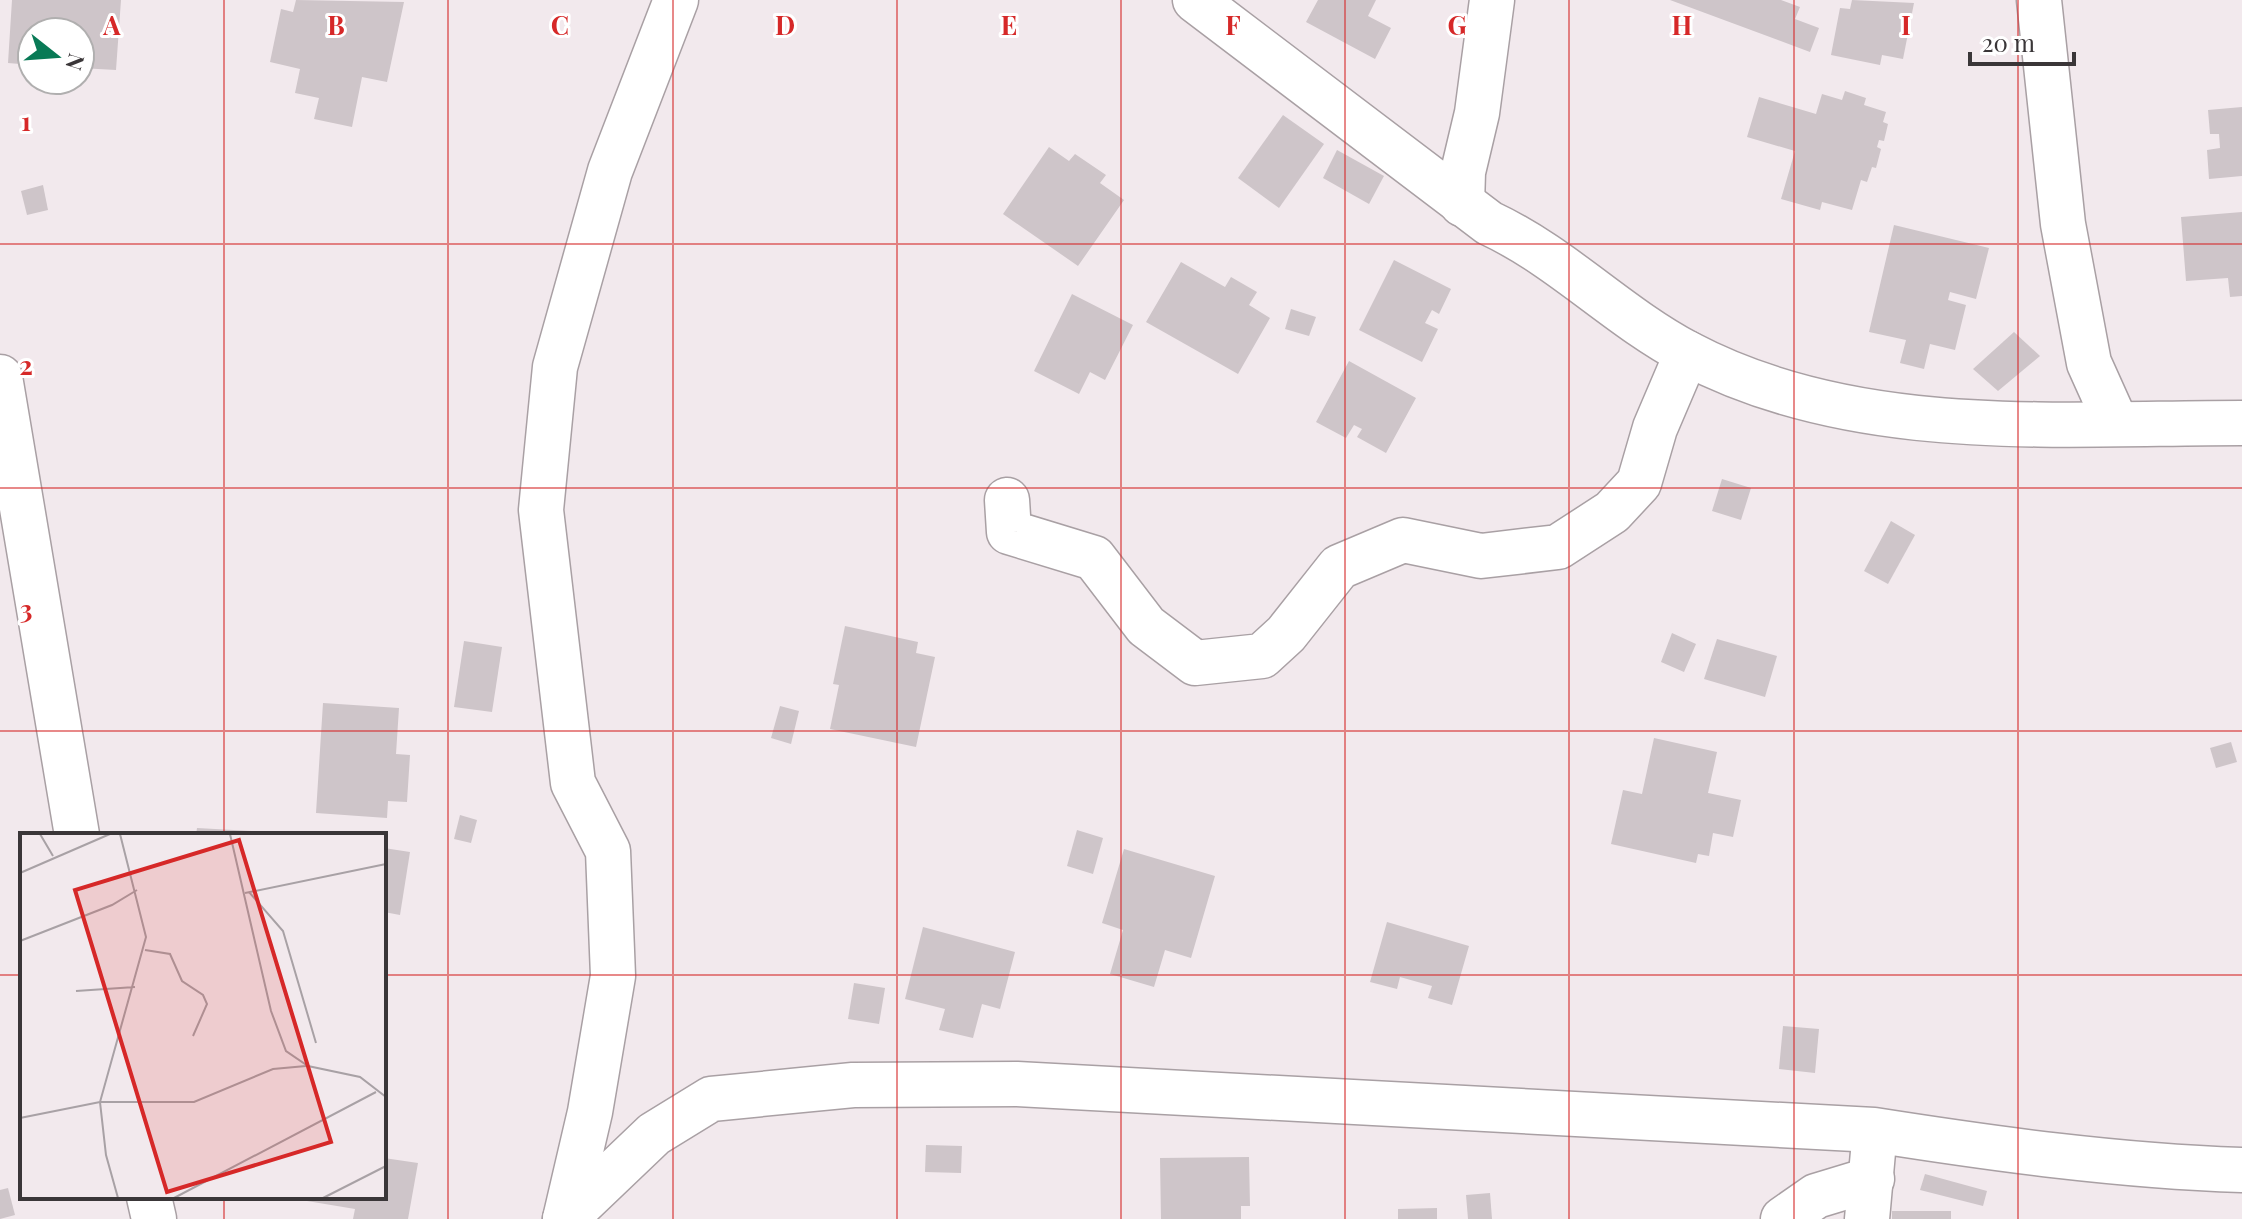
<svg xmlns="http://www.w3.org/2000/svg" width="2242" height="1219" font-family="'Playfair Display',serif">
  <style>
    .building { fill: #cec5c9 }
    .lines { fill: none; stroke-linecap: round; stroke-linejoin: round }
    .minor-casing { stroke: #a9a0a4; stroke-width: 47 }
    .minor { stroke: #fff; stroke-width: 44 }
    .grid { fill: none; stroke: #d62828; stroke-width: 2; stroke-opacity: 0.55 }
    .inset-road { fill: none; stroke: #a8a1a5; stroke-width: 2 }
    .view { fill: #d62828; fill-opacity: 0.15; stroke: #d62828; stroke-width: 4 }
    .inset-edge { fill: none; stroke: #3a3638; stroke-width: 4 }
    .grid-label { font-size: 26px; text-anchor: middle; font-weight: bold; fill: #d62828; stroke: #fff; stroke-width: 6; stroke-linejoin: round; paint-order: stroke }
  </style>
  <rect width="100%" height="100%" fill="#f2e9ed"/>
  <g class="building">
    <path d="M12,0H121L116,70L80,68V32H32V65L8,63Z"/>
    <path d="M296,0L404,2L387,82L362,77L352,127L314,119L319,98L295,93L300,69L270,62L281,9L293,12Z"/>
    <path d="M1318,0H1376L1368,16L1391,28L1375,59L1306,22Z"/>
    <path d="M1670,0H1781L1800,7L1795,19L1819,28L1810,52Z"/>
    <path d="M1852,0L1914,3L1903,59L1882,55L1880,65L1831,55L1840,8L1850,9Z"/>
    <path d="M1845,91L1866,98L1864,105L1886,112L1883,122L1888,124L1884,141L1879,140L1877,147L1881,149L1876,168L1872,167L1867,182L1861,180L1852,210L1822,202L1820,210L1781,199L1795,151L1747,137L1759,97L1816,114L1822,94L1842,100Z"/>
    <path d="M2242,107V176L2209,179L2207,150L2220,148L2219,134H2210L2208,110Z"/>
    <path d="M1283,115L1324,144L1279,208L1238,178Z"/>
    <path d="M1049,147L1069,161L1075,154L1106,175L1100,183L1124,200L1078,266L1003,214Z"/>
    <path d="M1337,150L1384,176L1369,204L1323,178Z"/>
    <path d="M43,185L48,210L27,215L21,191Z"/>
    <path d="M2242,212V296L2230,297L2228,278L2186,281L2181,217Z"/>
    <path d="M1894,225L1989,248L1976,299L1950,292L1948,300L1966,305L1955,350L1930,344L1924,369L1900,363L1906,340L1869,332Z"/>
    <path d="M1394,260L1451,289L1439,314L1432,310L1425,323L1438,329L1422,362L1359,330Z"/>
    <path d="M1181,262L1225,287L1231,277L1257,292L1249,305L1270,318L1238,374L1146,322Z"/>
    <path d="M1072,294L1133,325L1105,380L1090,372L1079,394L1034,371Z"/>
    <path d="M1291,309L1316,317L1309,336L1285,329Z"/>
    <path d="M2014,332L2040,356L1998,391L1973,369Z"/>
    <path d="M1349,361L1416,398L1386,453L1357,437L1362,429L1354,425L1346,438L1316,422Z"/>
    <path d="M1722,479L1751,488L1741,520L1712,511Z"/>
    <path d="M1891,521L1915,535L1888,584L1864,571Z"/>
    <path d="M845,626L918,642L916,653L935,657L916,747L830,729L839,685L833,684Z"/>
    <path d="M1672,633L1696,644L1684,672L1661,662Z"/>
    <path d="M1717,639L1777,656L1765,697L1704,679Z"/>
    <path d="M464,641L502,647L492,712L454,707Z"/>
    <path d="M323,703L399,708L396,754L410,755L407,802L388,801L387,818L316,813Z"/>
    <path d="M780,706L799,711L791,744L771,738Z"/>
    <path d="M1654,738L1717,752L1708,793L1741,800L1733,837L1713,833L1709,856L1698,854L1696,863L1611,844L1623,790L1642,794Z"/>
    <path d="M2231,742L2237,762L2216,768L2210,748Z"/>
    <path d="M460,815L477,820L471,843L454,839Z"/>
    <path d="M197,828L272,832V835H196Z"/>
    <path d="M1077,830L1103,838L1093,874L1067,866Z"/>
    <path d="M384,848L410,852L400,915L384,912Z"/>
    <path d="M1124,849L1215,876L1191,958L1165,950L1154,987L1110,974L1123,930L1102,923Z"/>
    <path d="M1387,922L1469,946L1452,1005L1428,998L1432,986L1400,977L1397,989L1370,982Z"/>
    <path d="M923,927L1015,952L1000,1009L982,1004L973,1038L939,1030L945,1009L905,999Z"/>
    <path d="M854,983L885,988L879,1024L848,1019Z"/>
    <path d="M1783,1026L1819,1029L1815,1073L1779,1069Z"/>
    <path d="M926,1145L962,1146L961,1173L925,1172Z"/>
    <path d="M1249,1157L1250,1206H1241V1219H1161L1160,1158Z"/>
    <path d="M384,1158L418,1163L408,1219H353L355,1209L295,1199L384,1197Z"/>
    <path d="M1925,1174L1987,1191L1983,1206L1920,1190Z"/>
    <path d="M8,1188L15,1215L0,1219V1190Z"/>
    <path d="M1490,1193L1492,1219H1468L1466,1195Z"/>
    <path d="M1437,1208V1219H1398V1209Z"/>
    <rect x="1892" y="1211" width="59" height="8"/>
  </g>
  <g class="lines">
    <g class="minor-casing">
      <g id="minor">
        <path d="M1195,0L1489,223C1562,257 1617,316 1687,353C1855,442 2058,423 2242,423"/>
        <path d="M2039,0L2063,224L2089,363L2116,423"/>
        <path d="M1462,204L1463,172L1477,113L1492,0"/>
        <path d="M0,377L77,835"/>
        <path d="M1007,500L1009,532L1094,558L1146,626L1195,663L1262,656L1286,634L1339,567L1403,540L1481,556L1558,547L1612,512L1639,483L1655,428L1687,353"/>
        <path d="M149,1197L154,1219"/>
        <path d="M565,1219L654,1134L711,1099L853,1085L1017,1084L1874,1130C1995,1149 2119,1166 2242,1170"/>
        <path d="M565,1219L590,1112L613,976L608,851L573,783L541,510L555,367L610,171L676,0"/>
        <path d="M1783,1219L1816,1196L1872,1179"/>
        <path d="M1867,1219L1873,1152"/>
      </g>
    </g>
    <use href="#minor" class="minor"/>
  </g>
  <path class="grid" d="M224,0V835M448,0V1219M673,0V1219M897,0V1219M1121,0V1219M1345,0V1219M1569,0V1219M1794,0V1219M2018,0V1219M0,244H2242M0,488H2242M0,731H2242M0,975H22M384,975H2242M224,1197V1219"/>
  <g transform="translate(20 833)">
    <rect width="366" height="366" fill="#f2e9ed"/>
    <path class="inset-road" d="M20,1L33,23M210,1L251,178L266,218L288,233L340,244L366,264M0,40L90,1M229,59L263,98L296,210M225,60L366,31M0,108L92,72L117,57M125,117L150,121L162,148L183,162L187,171L173,203M56,158L115,154M0,285L80,269H174L253,236L286,233M98,365L86,322L80,269L126,104L100,1M154,365L356,259M303,365L366,333"/>
    <path class="view" d="M219,7L311,309L147,359L55,57Z"/>
    <rect width="366" height="366" class="inset-edge"/>
  </g>
  <g class="grid-label">
    <text x="112" y="35">A</text>
    <text x="336" y="35">B</text>
    <text x="560" y="35">C</text>
    <text x="785" y="35">D</text>
    <text x="1009" y="35">E</text>
    <text x="1233" y="35">F</text>
    <text x="1457" y="35">G</text>
    <text x="1682" y="35">H</text>
    <text x="1906" y="35">I</text>
    <text x="26" y="131">1</text>
    <text x="26" y="375">2</text>
    <text x="26" y="619">3</text>
  </g>
  <g transform="translate(56 56) rotate(107)"><circle r="38" fill="#ffffff" stroke="#b0afaf" stroke-width="2"/>
  <path d="M0-6L14 30L0 20L-14 30Z" fill="#097a56"/>
  <text y="-12" font-size="22" font-weight="bold" text-anchor="middle" fill="#3a3638">N</text>
  </g>
  <path d="M1970 52v12h104v-12" fill="none" stroke="#3a3638" stroke-width="4"/>
  <text x="1982" y="52" font-size="24" fill="#3a3638" stroke="#ffffff" stroke-width="6" paint-order="stroke">20 m</text>
</svg>
